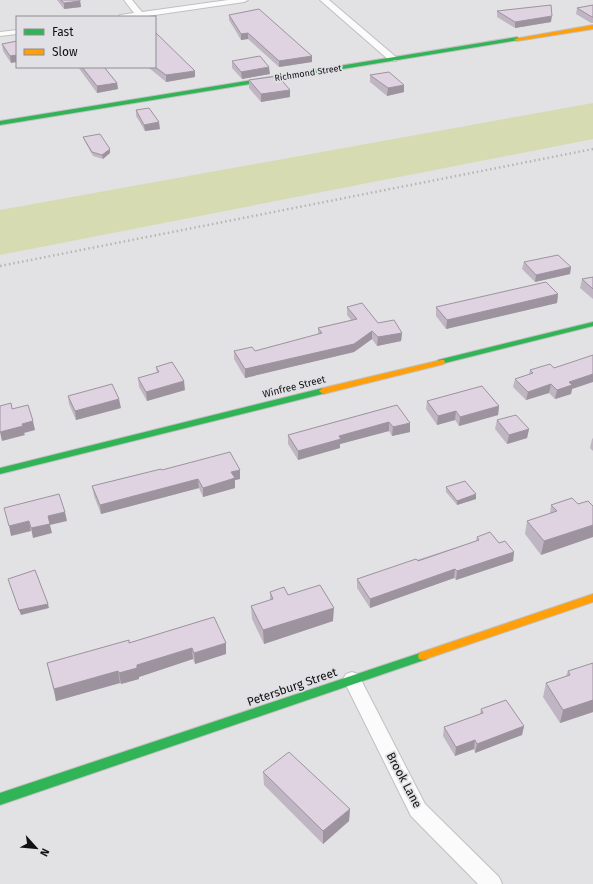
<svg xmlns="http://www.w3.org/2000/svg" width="593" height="884" font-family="'Fira Sans',sans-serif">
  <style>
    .green { fill: #d6dbb2 }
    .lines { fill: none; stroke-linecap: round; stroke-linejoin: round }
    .street-casing { stroke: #c0c0c1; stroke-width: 2 }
    .fast-casing { stroke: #c0c0c1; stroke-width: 2 }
    .slow-casing { stroke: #c0c0c1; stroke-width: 2 }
    .street { fill: #fbfbfb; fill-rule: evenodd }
    .fast { fill: #30b455; fill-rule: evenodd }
    .slow { fill: #ff9f0a; fill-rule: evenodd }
    .rail { stroke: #b5b5b6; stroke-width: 2.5; stroke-dasharray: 1.5 3; stroke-linecap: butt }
    .wall { fill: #c0b5c2 }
    .shaded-wall { fill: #9c939e }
    .building { fill: #dfd2e1; stroke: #9c939e }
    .labels { text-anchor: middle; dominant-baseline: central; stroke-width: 3.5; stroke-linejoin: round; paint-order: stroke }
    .far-street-label { font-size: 9px; fill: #111112; stroke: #e1e1e5 }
    .street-label { font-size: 10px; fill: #111112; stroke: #e1e1e5 }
    .near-street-label { font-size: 12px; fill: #111112; stroke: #e1e1e5 }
  </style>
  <rect width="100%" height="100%" fill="#e2e2e4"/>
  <path class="green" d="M593,103V139L0,255V210Z"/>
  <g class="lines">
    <g class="street-casing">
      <g id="street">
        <path d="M124,0H132L142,12L228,0H248L244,2L141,17H119L120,15L134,13Z"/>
        <path d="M320,0H329L396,57L397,59L396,61H390Z"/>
        <path d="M17,30V34L0,36V32Z"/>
        <path d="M352,672L358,674L425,804L499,877L502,884H478L411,816L343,679L346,674Z"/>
      </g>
    </g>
    <g class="fast-casing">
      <g id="fast">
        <path d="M517,37L520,39L519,40L0,125V121Z"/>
        <path d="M593,322V326L441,364L437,362L438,360Z"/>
        <path d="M323,388L327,391L326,393L0,474V468Z"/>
        <path d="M423,652L427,653L428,656L427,659L0,805V793Z"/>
      </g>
    </g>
    <g class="slow-casing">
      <g id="slow">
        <path d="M593,25V29L517,41L514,39Z"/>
        <path d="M441,360H444L445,362L444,364L323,394L319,391L323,388Z"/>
        <path d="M593,594V602L423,660L419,659L418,656L419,653Z"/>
      </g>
    </g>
    <use href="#street" class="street"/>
    <use href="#fast" class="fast"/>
    <use href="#slow" class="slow"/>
    <path class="rail" d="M0,266L593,149"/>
  </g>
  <g class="wall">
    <path d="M57,0H80L81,7L64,9Z"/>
    <path d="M593,5V23H591L576,14L577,8Z"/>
    <path d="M497,11L551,22L515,28L497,17Z"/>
    <path d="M229,15L312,62L279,67L248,39L241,40L229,20Z"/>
    <path d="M17,41L11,63L3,51L2,44Z"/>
    <path d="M232,61L270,74L242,79L232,68Z"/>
    <path d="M78,67H104L117,83L118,89L97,93Z"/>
    <path d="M148,67H155L195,77L166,82Z"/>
    <path d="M370,75L404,92L387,96L370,82Z"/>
    <path d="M249,80L290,97L261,102L249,88Z"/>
    <path d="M136,110L160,129L145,131L136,116Z"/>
    <path d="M83,137L110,153L103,159L93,156L84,140Z"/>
    <path d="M524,262L571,267L570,274L535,282L522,269Z"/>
    <path d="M593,277V299L580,288L582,279Z"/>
    <path d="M558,294L557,303L446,329L436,316V307Z"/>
    <path d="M347,307L378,323L402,333L401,341L377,346L372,339L354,352L245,378L234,359V351H255L318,335V328L351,320L347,315Z"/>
    <path d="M156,367L185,390L147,401L139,387L138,378L157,373Z"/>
    <path d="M530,370L572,389L571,394L555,399L549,393L526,400L513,387L515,379L529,374Z"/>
    <path d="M68,396L121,408L76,420L69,404Z"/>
    <path d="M427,401L499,406L498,415L459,426L455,420L437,425L426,409Z"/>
    <path d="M397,405L410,432L392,436L389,431L340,444V448L298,460L288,444V435Z"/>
    <path d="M497,420L529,429L527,438L507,444L495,429Z"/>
    <path d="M593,438V451L590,448L592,439Z"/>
    <path d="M162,470L240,479L235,480V488L203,497L199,488L101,514L94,496L92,486Z"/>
    <path d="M446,487L476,499L457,505L446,492Z"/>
    <path d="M572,498L541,555L525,534L527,521L550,514L551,505Z"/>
    <path d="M477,537L499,543L514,552L513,561L456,580L454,578L370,608L357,588V579L476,541Z"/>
    <path d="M270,592L333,621L264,644L252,619L251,606L270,600Z"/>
    <path d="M214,617L226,654L195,664L193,659L139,677V679L121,684L120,683L56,701L47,663L129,643Z"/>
    <path d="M593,664V712L560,723L543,697L546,683L566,676L568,671Z"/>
    <path d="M481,709L524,726L522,735L475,753L474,749L455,756L443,736L444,727L480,714Z"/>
    <path d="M263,772L350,809L349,821L323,844L264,785Z"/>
  </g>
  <g class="shaded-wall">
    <path d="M80,1L81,7L64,9V3Z"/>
    <path d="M552,16L551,22L515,28V22Z"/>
    <path d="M248,33V39L241,40V34Z"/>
    <path d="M17,55V62L11,63L10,56Z"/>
    <path d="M312,56V62L279,67V61Z"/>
    <path d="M269,67L270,74L242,79L241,72Z"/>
    <path d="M195,71V77L166,82V75Z"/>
    <path d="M117,83L118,89L97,93V86Z"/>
    <path d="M404,85V92L387,96L388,88Z"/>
    <path d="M290,90V97L261,102V94Z"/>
    <path d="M159,122L160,129L145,131L144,125Z"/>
    <path d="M110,149V153L103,159L102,155Z"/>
    <path d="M571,267L570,274L535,282L536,275Z"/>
    <path d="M558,294L557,303L446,329L447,320Z"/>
    <path d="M372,331V339L354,352L245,378V369Z"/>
    <path d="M402,333L401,341L377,346L378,337Z"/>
    <path d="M593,374V382L572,389L571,394L555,399L557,390L569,382Z"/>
    <path d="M184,381L185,390L147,401L146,392Z"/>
    <path d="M551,384L549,393L526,400L528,392Z"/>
    <path d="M119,399L121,408L76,420L75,411Z"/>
    <path d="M499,406L498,415L459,426L460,417Z"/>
    <path d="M456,411L455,420L437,425L438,416Z"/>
    <path d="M33,421L35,430L24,433L25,435L2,441L0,432L22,424Z"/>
    <path d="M389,422V431L340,444V448L298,460V451L339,436Z"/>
    <path d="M410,423V432L392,436L393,427Z"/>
    <path d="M529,429L527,438L507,444L509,435Z"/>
    <path d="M240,470V479L235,480V488L203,497V488L231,472Z"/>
    <path d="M198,479L199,488L101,514L100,505Z"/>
    <path d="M476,494V499L457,505V501Z"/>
    <path d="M65,512L67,521L50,525L52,533L33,538L31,528L48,516Z"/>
    <path d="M29,521L31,531L11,536L9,526Z"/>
    <path d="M593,525V537L541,555L544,541Z"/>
    <path d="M514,552L513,561L456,580L457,571Z"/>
    <path d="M455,569L454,578L370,608V599Z"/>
    <path d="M48,604L49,608L21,615L19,610Z"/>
    <path d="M334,608L333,621L264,644L263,630Z"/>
    <path d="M226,643V654L195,664L194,653Z"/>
    <path d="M192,648L193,659L139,677V679L121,684L119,673L137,665Z"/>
    <path d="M118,671L120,683L56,701L54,689Z"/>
    <path d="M593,700V712L560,723L563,710Z"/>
    <path d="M524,726L522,735L475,753L477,744Z"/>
    <path d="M475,740L474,749L455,756L456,747Z"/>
    <path d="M350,809L349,821L323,844V831Z"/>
  </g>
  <g class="building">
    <path d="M61,0H80V1L64,3Z"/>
    <path d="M551,5L552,16L515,22L497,11Z"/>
    <path d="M593,5V17H592L577,8Z"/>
    <path d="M259,9L312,56L279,61L248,33L241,34L229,15Z"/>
    <path d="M155,32L195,71L166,75L155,67Z"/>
    <path d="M17,41V55L10,56L2,44Z"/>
    <path d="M260,56L269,67L241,72L232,61Z"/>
    <path d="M82,67H104L117,83L97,86Z"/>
    <path d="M389,72L404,85L388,88L370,75Z"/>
    <path d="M278,76L290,90L261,94L249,80Z"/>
    <path d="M149,108L159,122L144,125L136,110Z"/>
    <path d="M100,134L110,149L102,155L92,152L83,137Z"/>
    <path d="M558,255L571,267L536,275L524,262Z"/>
    <path d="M593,277V289L582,279Z"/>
    <path d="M546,282L558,294L447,320L436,307Z"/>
    <path d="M362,303L378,323L394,320L402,333L378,337L372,331L354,344L245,369L234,351L252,347L255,351L322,333L318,328L357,319L347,307Z"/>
    <path d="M593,355V374L569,382L572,385L557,390L551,384L528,392L515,379L533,373L530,370L550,364L554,368Z"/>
    <path d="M172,362L184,381L146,392L138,378L159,372L156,367Z"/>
    <path d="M112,384L119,399L75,411L68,396Z"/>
    <path d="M482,386L499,406L460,417L456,411L438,416L427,401Z"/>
    <path d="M11,403L12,409L28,405L33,421L22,424L23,426L0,432V406Z"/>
    <path d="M397,405L410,423L393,427L389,422L339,436L341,439L298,451L288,435Z"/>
    <path d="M516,415L529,429L509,435L497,420Z"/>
    <path d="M230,452L240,470L231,472L235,478L203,488L198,479L100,505L92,486L161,469L162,470Z"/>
    <path d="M465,481L476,494L457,501L446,487Z"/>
    <path d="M59,494L65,512L48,516L50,524L31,528L29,521L9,526L4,508Z"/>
    <path d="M572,498L578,504L588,501L593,506V525L544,541L527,521L557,511L551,505Z"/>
    <path d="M490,532L499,543L505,541L514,552L457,571L455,569L370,599L357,579L416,559L418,561L479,540L477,537Z"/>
    <path d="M35,570L48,604L19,610L8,579Z"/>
    <path d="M320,585L334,608L263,630L251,606L273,599L270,592L284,587L288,595Z"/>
    <path d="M214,617L226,643L194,653L192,648L137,665V668L119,673L118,671L54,689L47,663L129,640V643Z"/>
    <path d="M593,663V700L563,710L546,683L570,675L568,671Z"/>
    <path d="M506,700L524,726L477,744L475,740L456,747L444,727L483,713L481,709Z"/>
    <path d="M289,752L350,809L323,831L263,772Z"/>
  </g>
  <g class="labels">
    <g class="far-street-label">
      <text transform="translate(308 73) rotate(-9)">Richmond Street</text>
    </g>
    <g class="street-label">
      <text transform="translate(294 387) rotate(-14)">Winfree Street</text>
    </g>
    <g class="near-street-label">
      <text transform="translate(292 687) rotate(-19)">Petersburg Street</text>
      <text transform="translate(404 780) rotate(62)">Brook Lane</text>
    </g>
  </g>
  <rect x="16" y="16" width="140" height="52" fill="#e1e1e5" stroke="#8e8e91"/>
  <rect x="24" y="29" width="20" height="6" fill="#30b455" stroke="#8e8e91"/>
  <text x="52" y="36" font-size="12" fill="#111112">Fast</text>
  <rect x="24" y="49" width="20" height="6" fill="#ff9f0a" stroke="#8e8e91"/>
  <text x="52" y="56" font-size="12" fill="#111112">Slow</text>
  <g transform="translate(36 848) rotate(117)" stroke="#e1e1e5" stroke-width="3" paint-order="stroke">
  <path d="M0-3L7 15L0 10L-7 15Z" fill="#111112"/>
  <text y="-6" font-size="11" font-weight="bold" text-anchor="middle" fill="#111112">N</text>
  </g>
</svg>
